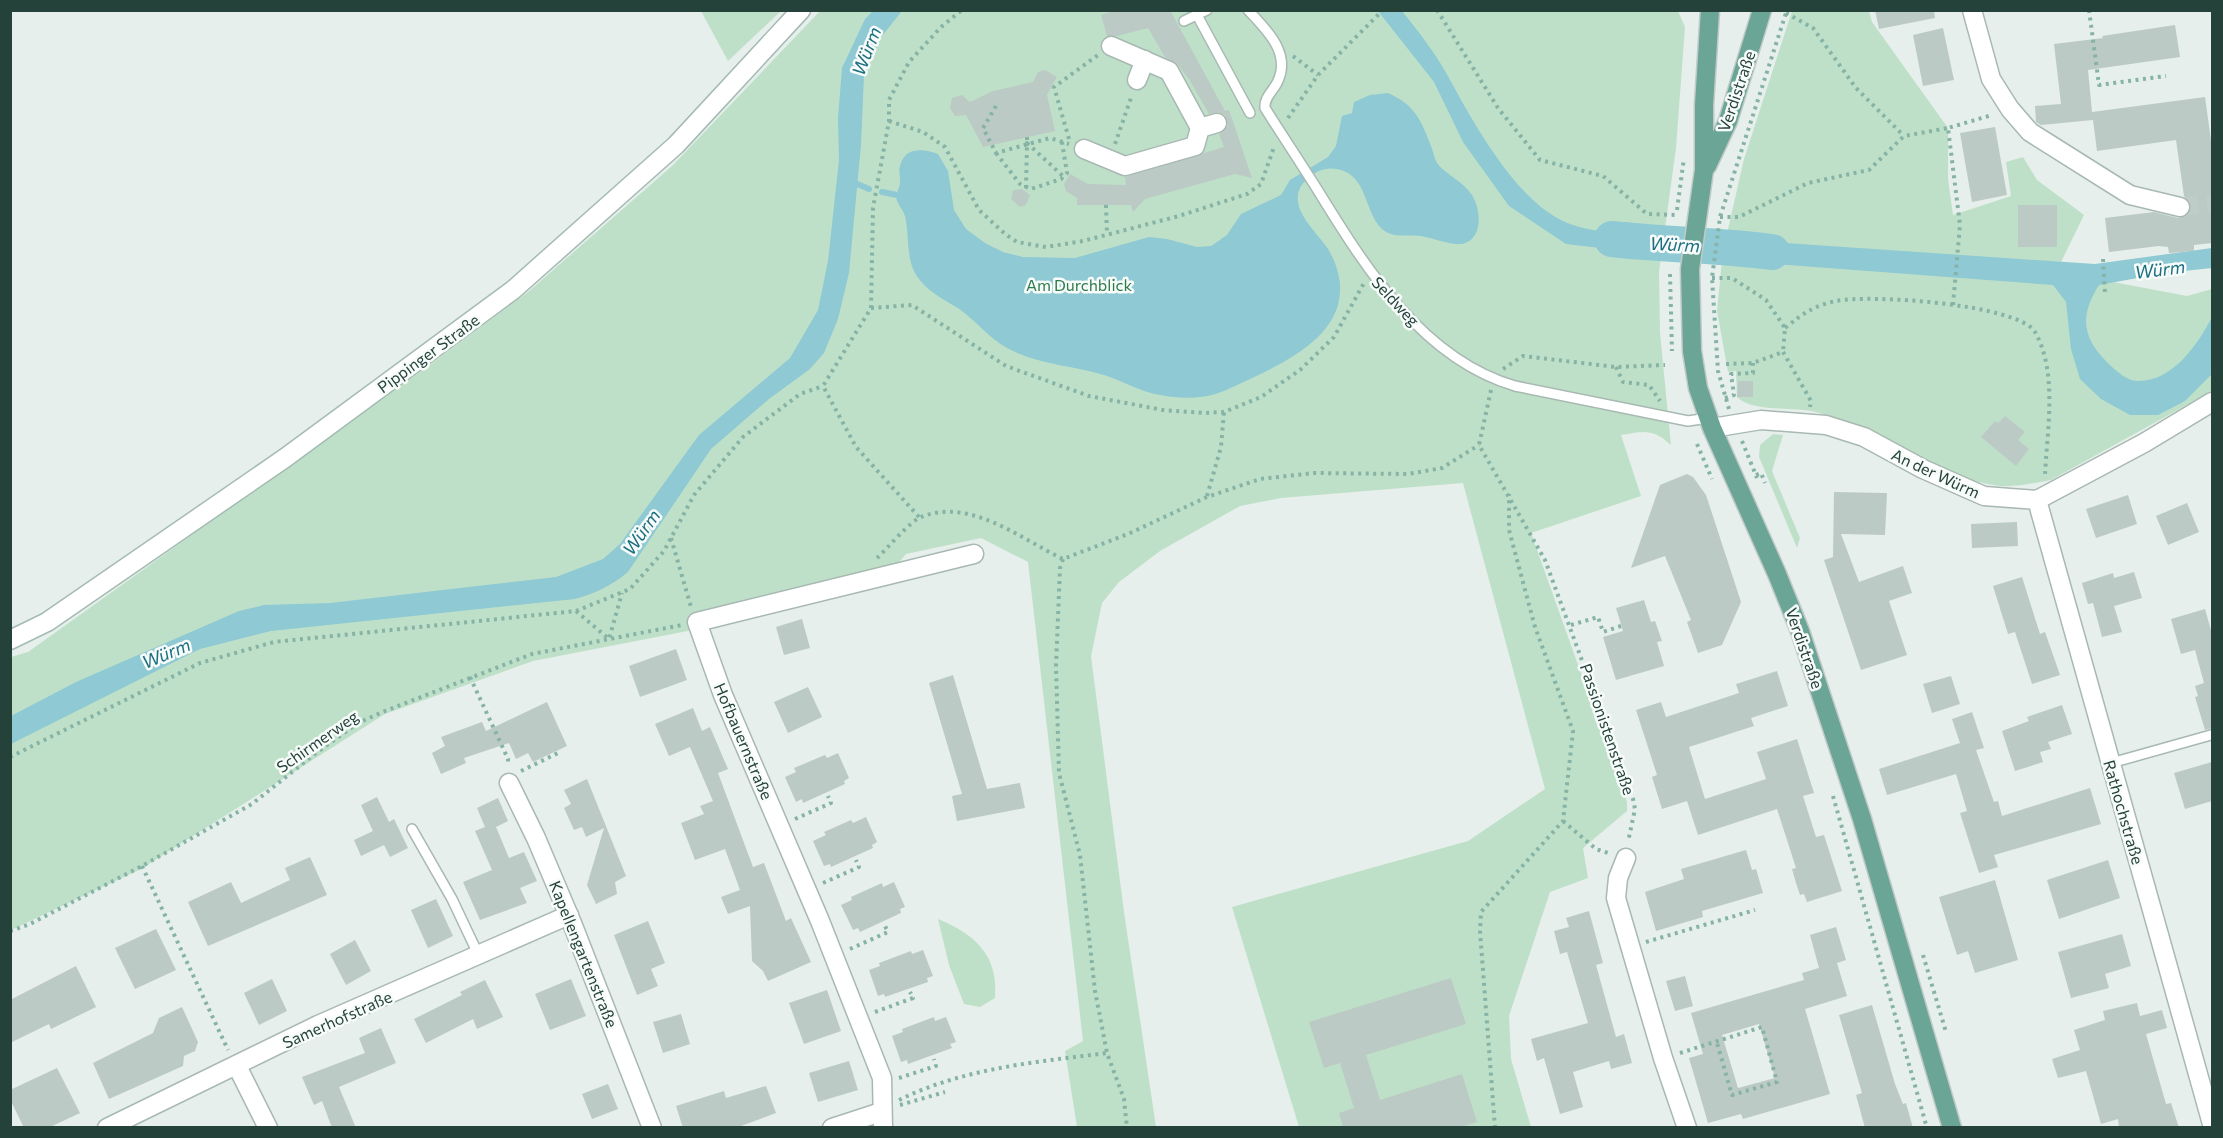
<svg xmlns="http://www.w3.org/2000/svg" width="2223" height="1138" font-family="Commissioner,sans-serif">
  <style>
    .green { fill: #bfe0c8 }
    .water { fill: #8ec9d4 }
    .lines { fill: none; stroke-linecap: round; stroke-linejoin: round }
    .stream { stroke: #8ec9d4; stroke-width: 6 }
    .river { stroke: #8ec9d4; stroke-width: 36 }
    .building { fill: #bbcac4; fill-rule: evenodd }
    .street-tunnel { stroke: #bfccc8; stroke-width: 18; stroke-dasharray: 18 9; stroke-linecap: butt }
    .lane-casing { stroke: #a8b8b2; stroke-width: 12 }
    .street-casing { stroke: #a8b8b2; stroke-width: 21 }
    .secondary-casing { stroke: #a4bbb3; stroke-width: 21 }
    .primary-casing { stroke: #c2cac8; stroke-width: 21 }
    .path { stroke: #86b3a5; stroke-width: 4; stroke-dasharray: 3 4.5; stroke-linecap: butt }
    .lane { stroke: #fff; stroke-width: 9 }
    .street { stroke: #fff; stroke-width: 18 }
    .secondary { stroke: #fff; stroke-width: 18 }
    .primary { stroke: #6aa596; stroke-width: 18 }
    .labels { text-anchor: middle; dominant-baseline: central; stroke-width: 5; stroke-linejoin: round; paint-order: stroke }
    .street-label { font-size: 16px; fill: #24423a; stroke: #f7fbf9 }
    .park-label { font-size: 16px; fill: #2d7a4b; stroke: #f7fbf9 }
    .water-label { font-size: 18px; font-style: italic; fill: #1c6f80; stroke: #f7fbf9 }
  </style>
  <rect width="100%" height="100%" fill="#e6efeb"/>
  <g class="green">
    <path d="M701,11H781L728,61Z"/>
    <path d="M820,11H1678L1685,27L1676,148L1659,272L1660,333L1671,445C1653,428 1643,431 1621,435L1641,496L1531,533L1627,802V811L1583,848L1588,878L1550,892L1509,1016L1511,1059L1531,1127H1299L1232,907L1468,841L1545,789L1463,483L1281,498L1240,506L1160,551L1119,582L1102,603L1091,656L1124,912L1156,1127H1077L1065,1051L1083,1041L1028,562L981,538L906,554L879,586L698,629L533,661L385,714L141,869L11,930V657L28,652L431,364L528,292L672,166Z"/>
    <path d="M1792,11H1869L1872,22L1948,128V179L1953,215L2011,196L2006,162L2023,157L2037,180L2084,215L2061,262L1991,259L2187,296L2212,289V391L2051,480C2034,483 2017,487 2000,486C1942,480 1875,428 1816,412C1794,406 1753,413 1737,397L1736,371L1728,372L1717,311L1722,260H1728L1732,239L1726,238L1744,159Z"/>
    <path d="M1773,434L1783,435L1772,471L1800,538L1797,548L1759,457L1760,445Z"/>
    <path d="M938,919C976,935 998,955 995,998L980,1007L964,1004L949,965Z"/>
  </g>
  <g class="water">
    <path d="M873,11H902L882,36L864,75L861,145L849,273L838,319L824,353L810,369L769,399L711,449L628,572C611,586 596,593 575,599L271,631L200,649L11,744V716L76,682L239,611L264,605L330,603L556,577L603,559L620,544L699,435L790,358L818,310L828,261L839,160L838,118L842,68L865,19Z"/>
    <path d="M1378,11H1402C1419,32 1436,54 1449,78C1474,124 1519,206 1570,224C1593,233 1635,234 1661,238L1660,255L1566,244L1509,206L1463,142L1434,82Z"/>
    <path d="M1388,93C1415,105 1421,120 1431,146C1433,151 1434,158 1437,163C1444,173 1460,180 1468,190C1483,205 1485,246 1456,244C1444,243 1433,238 1421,236C1410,234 1397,238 1386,232C1363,217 1370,175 1337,169C1325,167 1315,171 1306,180C1283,203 1314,229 1326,246C1335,259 1341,277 1340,291C1339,338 1282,364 1246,381C1234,386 1220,394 1207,396C1192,399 1175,398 1160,395C1141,392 1123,381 1104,375C1072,365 1038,365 1007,348C989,338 978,323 962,311C948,301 930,294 919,279C905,262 910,237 905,216C903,210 899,206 897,201C895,194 899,189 900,184C901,178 898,172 900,166C905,146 924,149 938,154L948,171L954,210L966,229L985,243L1003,252L1023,257L1075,258L1149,237L1167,239L1197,247L1211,246L1227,235L1241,214L1281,195L1290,180L1328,157L1336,146L1342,116L1352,113L1354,102L1370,95Z"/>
    <path d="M1725,239L2095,264L2212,248V268L2165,273L2099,285C2078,318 2083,340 2111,366C2119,373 2127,381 2139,381C2173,381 2198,344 2212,317V374L2185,401L2158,415H2130L2101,399L2080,379L2071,349L2066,302L2053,285L1722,260Z"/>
  </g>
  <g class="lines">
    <g class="stream">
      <path d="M850,181L869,189"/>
      <path d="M882,192L897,195"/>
    </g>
    <path class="river" d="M1612,239C1665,245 1719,245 1772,252"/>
  </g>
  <g class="building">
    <path d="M1117,10H1170L1225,111L1229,110L1252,178L1235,174L1145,199L1133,212L1131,205H1077V198L1066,191L1064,184L1070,174L1088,184L1126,185L1125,177L1224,147L1219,134L1228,126L1225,115L1219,112L1209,114L1189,79L1178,65L1165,57L1148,28L1117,36H1107L1101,15Z"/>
    <path d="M1875,10H1934L1935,18L1879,29Z"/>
    <path d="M2175,25L2180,57L2088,70L2092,112L2205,97L2212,148V243L2194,245V251L2169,253L2168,247L2159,246L2109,252L2105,218L2154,212L2178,218L2188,214L2191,204L2184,196L2176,140L2097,151L2093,120L2041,125L2036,122L2035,106L2061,104L2054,44L2103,38L2102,36Z"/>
    <path d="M1943,28L1954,80L1923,86L1913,35Z"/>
    <path d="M1045,70L1057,77L1047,95L1055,131L983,147L966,115L955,116L950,108L952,98L962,95L970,102L993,91L1033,82L1038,72Z"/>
    <path d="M1995,127L2007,195L1972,202L1960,133Z"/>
    <path d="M1022,189L1030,195L1026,205L1020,207L1011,199L1013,190Z"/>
    <rect x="2018" y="205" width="39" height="42"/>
    <path d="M1738,381H1753V397H1737Z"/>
    <path d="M2005,416L2025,432L2018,440L2029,449L2016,466L1981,437L1995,421L1998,423Z"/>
    <path d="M1687,474L1693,477L1706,495L1741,602L1722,645L1698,653L1687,622L1691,620L1665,556L1631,568L1660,485Z"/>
    <path d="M1834,492L1887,493L1885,535L1841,534L1859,582L1903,566L1912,593L1889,601L1907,655L1861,670L1824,560L1833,557Z"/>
    <path d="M2128,495L2137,524L2096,538L2086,509Z"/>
    <path d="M2187,503L2199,532L2168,545L2156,516Z"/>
    <path d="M2017,522L2018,546L1972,548L1971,524Z"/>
    <path d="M2134,572L2142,598L2114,606L2122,632L2102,637L2093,603L2088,604L2082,583L2113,573L2114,578Z"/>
    <path d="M2022,577L2040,634L2045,632L2060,675L2032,684L2015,632L2008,634L1993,586Z"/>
    <path d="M1644,600L1651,622L1655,621L1662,641L1657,642L1664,666L1616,680L1603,637L1623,631L1616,608Z"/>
    <path d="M2205,609L2212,634V728L2205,730L2195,697L2198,696L2195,686L2204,683L2195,650L2181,654L2171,619Z"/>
    <path d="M802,619L810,648L784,655L776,627Z"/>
    <path d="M676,649L687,680L640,697L629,666Z"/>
    <path d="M1777,671L1788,706L1751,718L1754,726L1689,747L1705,799L1766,779L1757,752L1797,739L1814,793L1803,796L1816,837L1824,835L1842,891L1807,902L1804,894L1800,895L1796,883L1792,869L1796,868L1777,809L1698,835L1687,801L1662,809L1652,777L1657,775L1636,710L1661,702L1666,717L1739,693L1736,684Z"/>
    <path d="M953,675L987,789L1020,783L1025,808L957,821L952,796L962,794L929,683Z"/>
    <path d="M1951,676L1960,704L1932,713L1923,684Z"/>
    <path d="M808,687L822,717L788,733L774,702Z"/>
    <path d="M547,702L567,746L533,762L528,753L516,759L509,743L464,758L466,763L441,774L432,753L445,746L441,737L482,722L486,731Z"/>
    <path d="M2062,705L2072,734L2048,742L2051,749L2040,752L2043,762L2015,771L2002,731L2029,721L2027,717Z"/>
    <path d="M693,708L702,731L710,727L728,769L718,773L753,867L764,863L786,921L791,918L811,962L768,981L763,971L752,961L750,906L728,914L721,897L740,890L725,849L695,860L681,823L704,814L700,806L713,801L690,747L669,756L655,724Z"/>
    <path d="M1972,712L1984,748L1976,750L1994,802L1998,801L2002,816L2090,788L2101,824L1994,855L1998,867L1979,873L1960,813L1967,811L1956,774L1887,795L1879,769L1960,743L1952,719Z"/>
    <path d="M838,753L849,778L844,781L845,784L803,803L802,799L796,802L785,777L796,772L794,768L825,755L827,758Z"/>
    <path d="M2212,762V801L2185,809L2174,773Z"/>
    <path d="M587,779L626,876L615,882L617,894L596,904L587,885L604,828L586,837L582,827L574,830L564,808L571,804L564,790Z"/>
    <path d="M377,797L389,822L394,819L408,848L390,857L384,845L361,856L354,840L373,831L361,805Z"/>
    <path d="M498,798L508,821L496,827L509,858L524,852L537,881L520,888L527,903L480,920L463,882L492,870L475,831L485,827L477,808Z"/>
    <path d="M866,817L877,842L872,845L873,848L831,867L830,864L824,866L813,841L826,835L824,832L851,820L853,823Z"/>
    <path d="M1746,850L1752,870L1756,869L1763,893L1702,911L1703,917L1656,931L1645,892L1684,879L1681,869Z"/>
    <path d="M310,857L327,895L208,946L188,902L231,882L241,903L290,880L285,868Z"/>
    <path d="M2108,860L2120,898L2059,919L2047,880Z"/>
    <path d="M1995,880L2018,960L1975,973L1968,951L1957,955L1939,897Z"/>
    <path d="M894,882L905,907L900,909L901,913L860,932L858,928L853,930L841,905L852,900L851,897L882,883L883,887Z"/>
    <path d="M436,899L453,936L428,948L411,910Z"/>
    <path d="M1589,911L1603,963L1596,965L1616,1037L1624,1034L1632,1063L1611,1069L1609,1061L1573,1072L1583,1107L1560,1114L1544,1058L1537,1061L1531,1039L1588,1023L1567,952L1560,954L1554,931L1569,927L1566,918Z"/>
    <path d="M648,921L665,963L651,969L658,986L637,995L614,935Z"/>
    <path d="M1836,927L1846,960L1837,963L1847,996L1805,1009L1830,1094L1743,1119L1741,1114L1708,1123L1689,1058L1703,1054L1691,1013L1804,980L1802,973L1819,968L1810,935ZM1759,1024L1775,1078L1738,1088L1722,1035Z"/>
    <path d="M156,929L176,970L135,989L115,948Z"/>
    <path d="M2122,934L2131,966L2105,974L2109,988L2071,998L2058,952Z"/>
    <path d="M355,940L371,971L346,985L330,954Z"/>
    <path d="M923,950L933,976L927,978L928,982L885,997L884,994L878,996L869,970L880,966L879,963L911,951L912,954Z"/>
    <path d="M76,966L96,1007L51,1029L49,1024L10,1043V1000Z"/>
    <path d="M1685,976L1693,1006L1675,1011L1666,981Z"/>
    <path d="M1451,978L1466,1024L1366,1055L1380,1100L1462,1074L1477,1122L1458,1128H1343L1339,1113L1354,1108L1340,1063L1324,1068L1309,1022Z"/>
    <path d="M272,979L287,1011L259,1025L244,993Z"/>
    <path d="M571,979L586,1016L550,1030L535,994Z"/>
    <path d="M485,980L503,1017L477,1029L473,1019L426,1043L414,1019L462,995L460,992Z"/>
    <path d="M827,990L841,1031L804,1044L789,1003Z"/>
    <path d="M2137,1003L2140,1016L2162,1010L2167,1028L2146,1034L2166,1104L2171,1103L2179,1128H2119L2118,1119L2101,1124L2086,1071L2058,1078L2052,1059L2080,1050L2074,1030L2105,1020L2103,1011Z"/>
    <path d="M1872,1005L1895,1084L1903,1104L1906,1103L1913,1128H1865L1856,1095L1862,1093L1839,1015Z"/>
    <path d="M182,1007L198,1042L195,1051L184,1056L183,1066L109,1099L93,1063L153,1033L159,1018Z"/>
    <path d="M681,1014L690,1044L663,1053L653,1022Z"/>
    <path d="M934,1017L935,1021L946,1017L956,1042L950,1044L952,1048L908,1064L907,1060L901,1062L892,1036L903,1032L902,1029Z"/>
    <path d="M381,1028L396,1063L339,1087L356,1128H332L322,1101L314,1105L302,1077L365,1053L359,1038Z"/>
    <path d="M849,1061L858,1090L818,1102L809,1073Z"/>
    <path d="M57,1068L80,1113L48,1128H24L10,1099V1090Z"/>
    <path d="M608,1084L618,1109L592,1119L582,1094Z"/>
    <path d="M766,1086L776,1113L736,1128H683L676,1106L724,1091L726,1098Z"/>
  </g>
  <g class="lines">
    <path class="street-tunnel" d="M2180,207L2212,204"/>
    <g class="lane-casing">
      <g id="lane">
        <path d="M1248,10C1267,30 1292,54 1277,83C1272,92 1264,98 1265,108C1282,135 1300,162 1317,189C1365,267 1422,359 1515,386L1688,421L1708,418"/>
        <path d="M1197,15L1250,113"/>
        <path d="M1184,21L1207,10"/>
        <path d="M2111,763L2211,735"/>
        <path d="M412,829L452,899L479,956"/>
      </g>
    </g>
    <g class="street-casing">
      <g id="street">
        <path d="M1972,10L1991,79L2010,109L2030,132L2130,195L2180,207"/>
        <path d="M1111,46L1169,71L1200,128L1217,123"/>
        <path d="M1137,80L1145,60"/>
        <path d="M1084,149L1125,166L1195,146L1200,128"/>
        <path d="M1712,428L1761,420L1826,425L1864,437L1923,469L1984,496L2037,500L2144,443L2212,402"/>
        <path d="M2037,500L2212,1124"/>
        <path d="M509,783L536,838L572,923L652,1128"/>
        <path d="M1626,858L1618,878L1616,898L1663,1058L1687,1128"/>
        <path d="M237,1066L268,1128"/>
        <path d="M107,1128L318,1025L569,915"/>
        <path d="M832,1128L881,1112"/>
        <path d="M883,1128L882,1078L820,921L723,695L697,622L974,554"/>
      </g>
    </g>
    <g class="secondary-casing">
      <path id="secondary" d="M10,640L47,622L285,458L513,290L676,145L801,10"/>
    </g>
    <g class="primary-casing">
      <g id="primary">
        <path d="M1710,10L1704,105V170L1690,269L1692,351L1698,388L1712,428L1777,574L1800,631L1862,819L1952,1128"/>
        <path d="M1707,166L1728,121L1762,10"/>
      </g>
    </g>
    <g class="path">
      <path d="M1437,10L1498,108L1540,160L1603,176L1647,214L1677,215"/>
      <path d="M2089,10L2099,85L2166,76"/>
      <path d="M1786,13L1813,28L1856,88L1904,136"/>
      <path d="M1293,56L1318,75"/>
      <path d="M996,106L983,128L996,153L1050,138L1069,144"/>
      <path d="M1288,118L1318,75L1383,10"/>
      <path d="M889,121L923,132L945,147L979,210L1005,234L1017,242L1046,247L1083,241L1179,216L1247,194L1261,184L1274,147"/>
      <path d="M1027,137V143"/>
      <path d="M1069,139L1054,87L1098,55"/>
      <path d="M1115,144L1132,95"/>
      <path d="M996,153L1020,184L1031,189L1061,179L1067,173L1062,142"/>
      <path d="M1026,188L1027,143L1064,177"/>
      <path d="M1106,205L1107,235"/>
      <path d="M1677,210L1684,158"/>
      <path d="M1720,217H1739L1808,183L1869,170L1904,136L1948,128"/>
      <path d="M2103,259L2105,294"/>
      <path d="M1670,274L1672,351"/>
      <path d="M1712,278H1732L1766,300L1785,328L1783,352"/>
      <path d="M1953,305L1960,225L1948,128L1992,115"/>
      <path d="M871,308L912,305L1006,366L1089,396L1163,410L1204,413L1224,412L1261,397L1300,370L1334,337L1364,283"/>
      <path d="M1785,328C1804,313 1813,306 1836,301C1869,294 2018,304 2035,332C2058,372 2047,431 2045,475"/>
      <path d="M1783,352L1811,401L1810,407"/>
      <path d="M1726,364L1753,363L1783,352"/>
      <path d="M1616,367L1623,382L1649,385L1660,401"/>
      <path d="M1503,369L1523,356L1616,367L1665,365"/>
      <path d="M1491,390L1479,445L1545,560L1633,799L1635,809L1628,842"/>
      <path d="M1725,398L1734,395L1731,374L1753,373V363"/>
      <path d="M1729,409L1718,371L1712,278L1720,217L1787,10"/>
      <path d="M1742,441L1757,478"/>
      <path d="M1697,444L1712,479"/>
      <path d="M1756,475L1761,473L1765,483"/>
      <path d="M1207,496L1221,447L1224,412"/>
      <path d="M919,517L856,447L823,386L871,308L873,208L889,121V100L909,62L941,27L962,10"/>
      <path d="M671,538L691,607"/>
      <path d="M877,558C888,548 909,522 921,517C970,497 1021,539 1063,559L1128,534L1207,497L1260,479L1314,473L1408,474L1442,468L1479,445"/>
      <path d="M1063,559L1060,568L1056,666L1059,773L1080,855L1095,991L1107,1053L1124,1099L1127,1128"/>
      <path d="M576,611L609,639L622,593"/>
      <path d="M1571,625L1598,617L1603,632L1621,626"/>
      <path d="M470,677L508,759V765"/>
      <path d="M10,757L200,663L274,642L576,611L630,589L664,551L694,495L743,437L800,394L823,386"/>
      <path d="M521,771L558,753"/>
      <path d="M1833,796L1927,1128"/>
      <path d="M795,819L831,803L828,796"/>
      <path d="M1563,821L1596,849L1611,854"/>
      <path d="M142,866L228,1050"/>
      <path d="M823,883L859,867L856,860"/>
      <path d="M10,931L30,924L142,866L252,804L316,753L358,723L385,711L532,654L682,625"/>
      <path d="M1646,942L1755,910"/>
      <path d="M850,949L888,932L884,924"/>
      <path d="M1923,955L1946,1032"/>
      <path d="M875,1012L913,998L910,992"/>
      <path d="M1680,1053L1762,1027L1777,1082L1732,1095L1717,1043"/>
      <path d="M899,1078L936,1066L934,1059"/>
      <path d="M899,1100C964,1068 1036,1062 1107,1053"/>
      <path d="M900,1105L945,1092"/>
      <path d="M1495,1128L1480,931L1481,912L1563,821L1573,731L1535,627L1509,530V494"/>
    </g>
    <use href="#lane" class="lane"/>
    <use href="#street" class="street"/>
    <use href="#secondary" class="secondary"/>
    <use href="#primary" class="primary"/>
  </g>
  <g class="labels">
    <g class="street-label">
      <text transform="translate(1736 91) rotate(-71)">Verdistraße</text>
      <text transform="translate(1396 301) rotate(47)">Seldweg</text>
      <text transform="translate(428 353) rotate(-36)">Pippinger Straße</text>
      <text transform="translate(1936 473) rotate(25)">An der Würm</text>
      <text transform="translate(1805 648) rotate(71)">Verdistraße</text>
      <text transform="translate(1608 729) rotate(71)">Passionistenstraße</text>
      <text transform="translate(317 741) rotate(-35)">Schirmerweg</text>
      <text transform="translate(744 741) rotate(67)">Hofbauernstraße</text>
      <text transform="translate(2124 812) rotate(74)">Rathochstraße</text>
      <text transform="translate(584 954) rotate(68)">Kapellengartenstraße</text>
      <text transform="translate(337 1019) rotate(-24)">Samerhofstraße</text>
    </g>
    <g class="park-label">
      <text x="1079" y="284">Am Durchblick</text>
    </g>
    <g class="water-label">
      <text transform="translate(866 51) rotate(-69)">Würm</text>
      <text transform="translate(1675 244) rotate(3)">Würm</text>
      <text transform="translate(2160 269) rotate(-7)">Würm</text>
      <text transform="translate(641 532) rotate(-55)">Würm</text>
      <text transform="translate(166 653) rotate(-23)">Würm</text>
    </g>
  </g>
  <rect width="2223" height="1138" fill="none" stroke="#24423a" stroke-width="24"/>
</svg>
